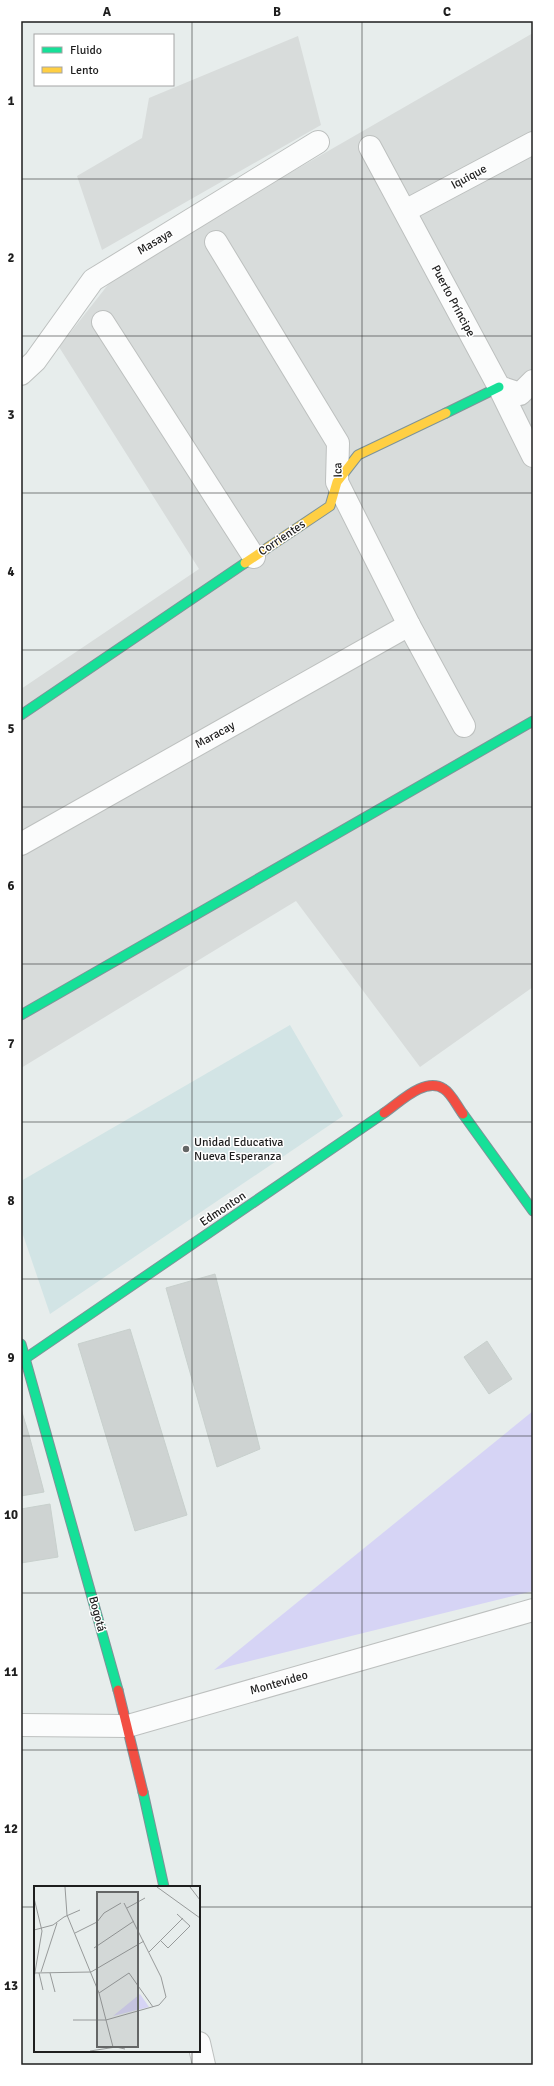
<svg xmlns="http://www.w3.org/2000/svg" width="554" height="2086" font-family="Signika,sans-serif">
  <style>
    .residential { fill: #d8dcdb }
    .education { fill: #d2e4e5 }
    .park { fill: #d6d4f5 }
    .building { fill: #ced3d2; stroke: #c8d0cd }
    .lines { fill: none; stroke-linecap: round; stroke-linejoin: round }
    .street-casing { stroke: #bdc0bf; stroke-width: 24 }
    .fast-casing { stroke: #7e9398; stroke-width: 11 }
    .slow-casing { stroke: #7e9398; stroke-width: 11 }
    .jam-casing { stroke: #7e9398; stroke-width: 11 }
    .street { stroke: #fbfcfc; stroke-width: 22 }
    .fast { stroke: #16e098; stroke-width: 9 }
    .slow { stroke: #ffcf43; stroke-width: 9 }
    .jam { stroke: #f24e42; stroke-width: 9 }
    .grid { fill: none; stroke: #1e1e1e; stroke-width: 1; stroke-opacity: 0.55 }
    .poi-dot { fill: #646666; stroke: #fff; stroke-width: 1.5 }
    .labels { text-anchor: middle; dominant-baseline: central; stroke-width: 3; stroke-linejoin: round; paint-order: stroke }
    .street-label { font-size: 12px; fill: #1e1e1e; stroke: #fff }
    .poi-label { font-size: 12px; fill: #1e1e1e; stroke: #fff; text-anchor: start }
    .inset-road { fill: none; stroke: #979a9a; stroke-width: 1 }
    .view { fill: #646666; fill-opacity: 0.15; stroke: #646666; stroke-width: 2 }
    .inset-edge { fill: none; stroke: #1e1e1e; stroke-width: 2 }
    .neatline { fill: none; stroke: #1e1e1e; stroke-width: 1.5 }
    .grid-label { font-size: 13px; text-anchor: middle; font-weight: bold; fill: #1e1e1e }
  </style>
  <rect width="100%" height="100%" fill="#e7edec"/>
  <g class="residential">
    <path d="M533,33V987L420,1067L296,901L21,1068V689L199,569L59,347L118,272Z"/>
    <path d="M298,36L321,125L102,250L77,176L142,138L149,98Z"/>
  </g>
  <path class="education" d="M290,1025L343,1116L50,1314L21,1229V1181Z"/>
  <path class="park" d="M533,1411V1591L214,1670Z"/>
  <g class="building">
    <path d="M215,1274L260,1449L217,1467L166,1288Z"/>
    <path d="M130,1329L187,1515L135,1531L78,1344Z"/>
    <path d="M487,1341L512,1379L489,1394L464,1357Z"/>
    <path d="M21,1409L29,1435H21Z"/>
    <path d="M21,1435H29L44,1492L21,1496Z"/>
    <path d="M50,1504L58,1557L21,1563V1509Z"/>
  </g>
  <g class="lines">
    <g class="street-casing">
      <g id="street">
        <path d="M370,147L499,387L533,456"/>
        <path d="M405,211L533,143"/>
        <path d="M216,242L338,443L337,482L409,625L464,726"/>
        <path d="M103,322L254,557"/>
        <path d="M21,374L35,361L93,280L318,142"/>
        <path d="M499,387L520,394L533,381"/>
        <path d="M21,844L409,625"/>
        <path d="M21,1725L128,1726L533,1610"/>
        <path d="M199,2043L204,2065"/>
      </g>
    </g>
    <g class="fast-casing">
      <g id="fast">
        <path d="M446,413L499,387"/>
        <path d="M21,715L245,563"/>
        <path d="M21,1015L533,721"/>
        <path d="M463,1114L533,1211"/>
        <path d="M21,1344L118,1690"/>
        <path d="M26,1358L384,1113"/>
        <path d="M143,1792L164,1887"/>
      </g>
    </g>
    <g class="slow-casing">
      <path id="slow" d="M245,563L330,506L337,482L358,455L446,413"/>
    </g>
    <g class="jam-casing">
      <g id="jam">
        <path d="M384,1113C399,1103 425,1076 444,1089C451,1093 457,1106 463,1114"/>
        <path d="M118,1690L143,1792"/>
      </g>
    </g>
    <use href="#street" class="street"/>
    <use href="#fast" class="fast"/>
    <use href="#slow" class="slow"/>
    <use href="#jam" class="jam"/>
  </g>
  <path class="grid" d="M192,21V1887M362,21V2065M21,179H533M21,336H533M21,493H533M21,650H533M21,807H533M21,964H533M21,1122H533M21,1279H533M21,1436H533M21,1593H533M21,1750H533M21,1907H35M199,1907H533M192,2051V2065"/>
  <circle class="poi-dot" cx="186" cy="1149" r="4"/>
  <g class="labels">
    <g class="street-label">
      <text transform="translate(469 177) rotate(-28)">Iquique</text>
      <text transform="translate(155 242) rotate(-31)">Masaya</text>
      <text transform="translate(453 301) rotate(62)">Puerto Príncipe</text>
      <text transform="translate(338 470) rotate(-91)">Ica</text>
      <text transform="translate(282 538) rotate(-34)">Corrientes</text>
      <text transform="translate(215 735) rotate(-29)">Maracay</text>
      <text transform="translate(223 1209) rotate(-34)">Edmonton</text>
      <text transform="translate(97 1614) rotate(75)">Bogotá</text>
      <text transform="translate(279 1683) rotate(-16)">Montevideo</text>
    </g>
    <g class="poi-label">
      <text x="194" y="1142">Unidad Educativa<tspan x="194" dy="14">Nueva Esperanza</tspan></text>
    </g>
  </g>
  <g transform="translate(34 1886)">
    <rect width="166" height="166" fill="#e7edec"/>
    <path d="M106,108L115,121L79,130Z" fill="#d6d4f5"/>
    <path class="inset-road" d="M31,1L33,29L65,107L79,161M123,1L166,32M156,1L166,14M0,12L8,45L0,92M93,22L111,12M0,44L19,39L30,31L46,24M41,47L63,36L70,27L87,17M126,54L134,62L156,40L143,28M60,62L100,35M115,66L149,32M7,86L23,37M0,87L57,86L110,55M5,87L9,104M16,87L21,106M65,107L95,87L119,121M39,134H72L125,119L132,111L127,91L90,17M56,165L82,161L91,163"/>
    <path class="view" d="M63,6H104V161H63Z"/>
    <rect width="166" height="166" class="inset-edge"/>
  </g>
  <rect width="554" height="2086" fill="none" stroke="#ffffff" stroke-width="44"/>
  <rect x="34" y="34" width="140" height="52" fill="#ffffff" stroke="#a5a5a5"/>
  <rect x="42" y="47" width="20" height="6" fill="#16e098" stroke="#a5a5a5"/>
  <text x="70" y="54" font-size="12" fill="#1e1e1e">Fluido</text>
  <rect x="42" y="67" width="20" height="6" fill="#ffcf43" stroke="#a5a5a5"/>
  <text x="70" y="74" font-size="12" fill="#1e1e1e">Lento</text>
  <rect x="22" y="22" width="510" height="2042" class="neatline"/>
  <g class="grid-label">
    <text x="107" y="16">A</text>
    <text x="277" y="16">B</text>
    <text x="447" y="16">C</text>
    <text x="11" y="105">1</text>
    <text x="11" y="262">2</text>
    <text x="11" y="419">3</text>
    <text x="11" y="576">4</text>
    <text x="11" y="733">5</text>
    <text x="11" y="890">6</text>
    <text x="11" y="1048">7</text>
    <text x="11" y="1205">8</text>
    <text x="11" y="1362">9</text>
    <text x="11" y="1519">10</text>
    <text x="11" y="1676">11</text>
    <text x="11" y="1833">12</text>
    <text x="11" y="1990">13</text>
  </g>
</svg>
